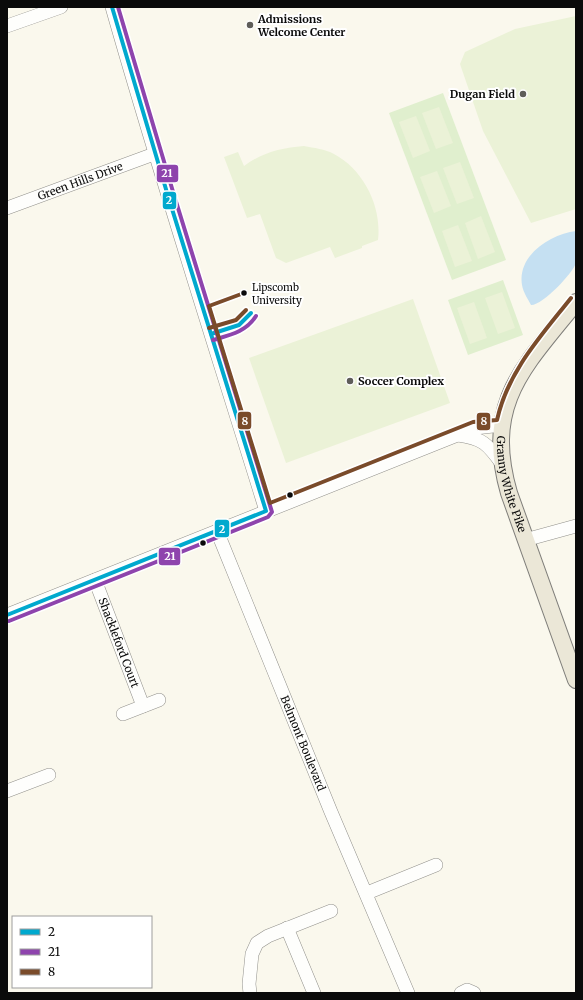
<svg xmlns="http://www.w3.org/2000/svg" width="583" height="1000" font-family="Merriweather,serif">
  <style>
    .green { fill: #e0efce }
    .pitch { fill: #ebf2d7 }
    .water { fill: #c5e0f2 }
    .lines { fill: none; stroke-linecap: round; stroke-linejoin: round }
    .minor-casing { stroke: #92918c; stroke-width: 14 }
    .major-casing { stroke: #7f7e7a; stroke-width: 18 }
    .minor { stroke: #fefefc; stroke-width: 13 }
    .major { stroke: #ebe7d7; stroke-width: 16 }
    .bus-1-casing { stroke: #fff; stroke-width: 7 }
    .bus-2-casing { stroke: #fff; stroke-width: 7 }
    .bus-3-casing { stroke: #fff; stroke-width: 7 }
    .bus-1 { stroke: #00a9ce; stroke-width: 4 }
    .bus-2 { stroke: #8e44ad; stroke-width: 4 }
    .bus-3 { stroke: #7a4b2a; stroke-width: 4 }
    .poi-dot { fill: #5e5d59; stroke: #fff; stroke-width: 1.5 }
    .bus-dot { fill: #0a0a0a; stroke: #fff; stroke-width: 1.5 }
    .labels { text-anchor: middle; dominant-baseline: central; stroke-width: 4; stroke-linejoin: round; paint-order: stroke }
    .bus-label { font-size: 10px; fill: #0a0a0a; stroke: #fff; text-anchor: start }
    .poi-label { font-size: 11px; font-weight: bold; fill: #0a0a0a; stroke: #fff; text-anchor: start }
    .street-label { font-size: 11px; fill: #0a0a0a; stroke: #fff }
    .line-badge { stroke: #fff; stroke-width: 1.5 }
    .badge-label { font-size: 11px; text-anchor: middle; font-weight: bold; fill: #fff }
  </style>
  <rect width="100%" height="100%" fill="#faf8ed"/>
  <g class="green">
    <path d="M443,93L506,260L452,280L389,113Z"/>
    <path d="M503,280L523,335L468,355L448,300Z"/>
  </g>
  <g class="pitch">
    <path d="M576,16V209L531,223L483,131L460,64L465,52L515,29Z"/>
    <path d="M439,107L453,143L436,149L422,113Z"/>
    <path d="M416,116L430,151L413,158L399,122Z"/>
    <path d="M304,146C314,148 325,149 334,154C364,170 382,207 378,240L362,246V248L335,258L330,247L286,263L276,258L260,214L247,218L224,157L238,152L244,166C263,152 281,148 304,146Z"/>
    <path d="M460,162L474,198L457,204L443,168Z"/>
    <path d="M437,171L451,206L434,213L420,177Z"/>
    <path d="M481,216L495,252L478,259L465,223Z"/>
    <path d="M458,225L472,261L455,267L442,231Z"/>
    <path d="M502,292L515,328L498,334L485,298Z"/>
    <path d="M413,299L450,403L286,463L249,358Z"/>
    <path d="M474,302L487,338L470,344L457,308Z"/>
  </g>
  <path class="water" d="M576,231C576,241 578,254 576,263C573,273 542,306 531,305C528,299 523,292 522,285C517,255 551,234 576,231Z"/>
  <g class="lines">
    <g class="minor-casing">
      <g id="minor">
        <path d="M112,7C160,176 214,343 266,511"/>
        <path d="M7,26L61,7"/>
        <path id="s1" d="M7,208L154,154"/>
        <path d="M458,435C482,438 488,444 502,464"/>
        <path id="s2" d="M217,531L331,812L408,993"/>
        <path d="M525,540L576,526"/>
        <path id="s3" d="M95,580L143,706"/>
        <path d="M7,615L475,428L502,425"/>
        <path d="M123,714L159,700"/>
        <path d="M7,791L49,775"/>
        <path d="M367,893L436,865"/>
        <path d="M287,928L314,993"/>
        <path d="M250,993L249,984L252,954L257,943L268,936L331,911"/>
        <path d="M461,993L467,990L474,993"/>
      </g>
    </g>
    <g class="major-casing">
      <g id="major">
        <path id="s4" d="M576,302C524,367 483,403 509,493L576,680"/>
      </g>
    </g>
    <use href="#minor" class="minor"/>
    <use href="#major" class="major"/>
    <g class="bus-1-casing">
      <g id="bus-1">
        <path d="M211,334L239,325L251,313"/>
        <path d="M7,615L266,511L168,196L112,7"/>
      </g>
    </g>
    <g class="bus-2-casing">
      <g id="bus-2">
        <path d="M213,340C230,335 246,332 256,316"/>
        <path d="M9,621L268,517L272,512L174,195L118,7"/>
      </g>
    </g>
    <g class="bus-3-casing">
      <g id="bus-3">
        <path d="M244,293L209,306L270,503L473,422L497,420C508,371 541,336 571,298"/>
        <path d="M209,328L236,320L246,310"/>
      </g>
    </g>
    <use href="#bus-1" class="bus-1"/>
    <use href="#bus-2" class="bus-2"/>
    <use href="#bus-3" class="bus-3"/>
  </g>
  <g class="poi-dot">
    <circle cx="250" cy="25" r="4"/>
    <circle cx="523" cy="94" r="4"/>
    <circle cx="350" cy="381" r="4"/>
  </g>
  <g class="bus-dot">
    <circle cx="244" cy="293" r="3.5"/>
    <circle cx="290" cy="495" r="3.5"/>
    <circle cx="203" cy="543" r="3.5"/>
  </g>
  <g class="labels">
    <g class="bus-label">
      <text x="252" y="287">Lipscomb<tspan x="252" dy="13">University</tspan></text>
    </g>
    <g class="poi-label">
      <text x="258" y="19">Admissions<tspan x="258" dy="13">Welcome Center</tspan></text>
      <text x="515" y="94" text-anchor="end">Dugan Field</text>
      <text x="358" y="381">Soccer Complex</text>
    </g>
    <g class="street-label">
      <text stroke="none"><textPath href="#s1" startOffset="78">Green Hills Drive</textPath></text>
      <text stroke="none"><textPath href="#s4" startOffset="206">Granny White Pike</textPath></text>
      <text stroke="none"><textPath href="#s3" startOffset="67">Shackleford Court</textPath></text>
      <text stroke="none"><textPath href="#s2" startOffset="229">Belmont Boulevard</textPath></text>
    </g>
  </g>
  <g class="line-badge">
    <rect x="156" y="164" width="23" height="19" rx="4" fill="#8e44ad"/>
    <rect x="162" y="191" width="15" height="19" rx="4" fill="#00a9ce"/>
    <rect x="237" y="411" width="15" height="19" rx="4" fill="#7a4b2a"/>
    <rect x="476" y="412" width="15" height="19" rx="4" fill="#7a4b2a"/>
    <rect x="214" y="519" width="16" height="19" rx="4" fill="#00a9ce"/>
    <rect x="158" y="547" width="23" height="19" rx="4" fill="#8e44ad"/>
  </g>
  <g class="badge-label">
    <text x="167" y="177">21</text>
    <text x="169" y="204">2</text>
    <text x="245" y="425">8</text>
    <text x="484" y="425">8</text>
    <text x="222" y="533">2</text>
    <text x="170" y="560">21</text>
  </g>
  <rect width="583" height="1000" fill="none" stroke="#0a0a0a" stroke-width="16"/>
  <rect x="12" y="916" width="140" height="72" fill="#ffffff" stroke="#9d9d9d"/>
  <rect x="20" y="929" width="20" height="6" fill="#00a9ce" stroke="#9d9d9d"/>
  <text x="48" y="936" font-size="12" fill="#0a0a0a">2</text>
  <rect x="20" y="949" width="20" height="6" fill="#8e44ad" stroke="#9d9d9d"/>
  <text x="48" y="956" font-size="12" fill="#0a0a0a">21</text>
  <rect x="20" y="969" width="20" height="6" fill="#7a4b2a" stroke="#9d9d9d"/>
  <text x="48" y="976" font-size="12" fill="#0a0a0a">8</text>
</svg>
